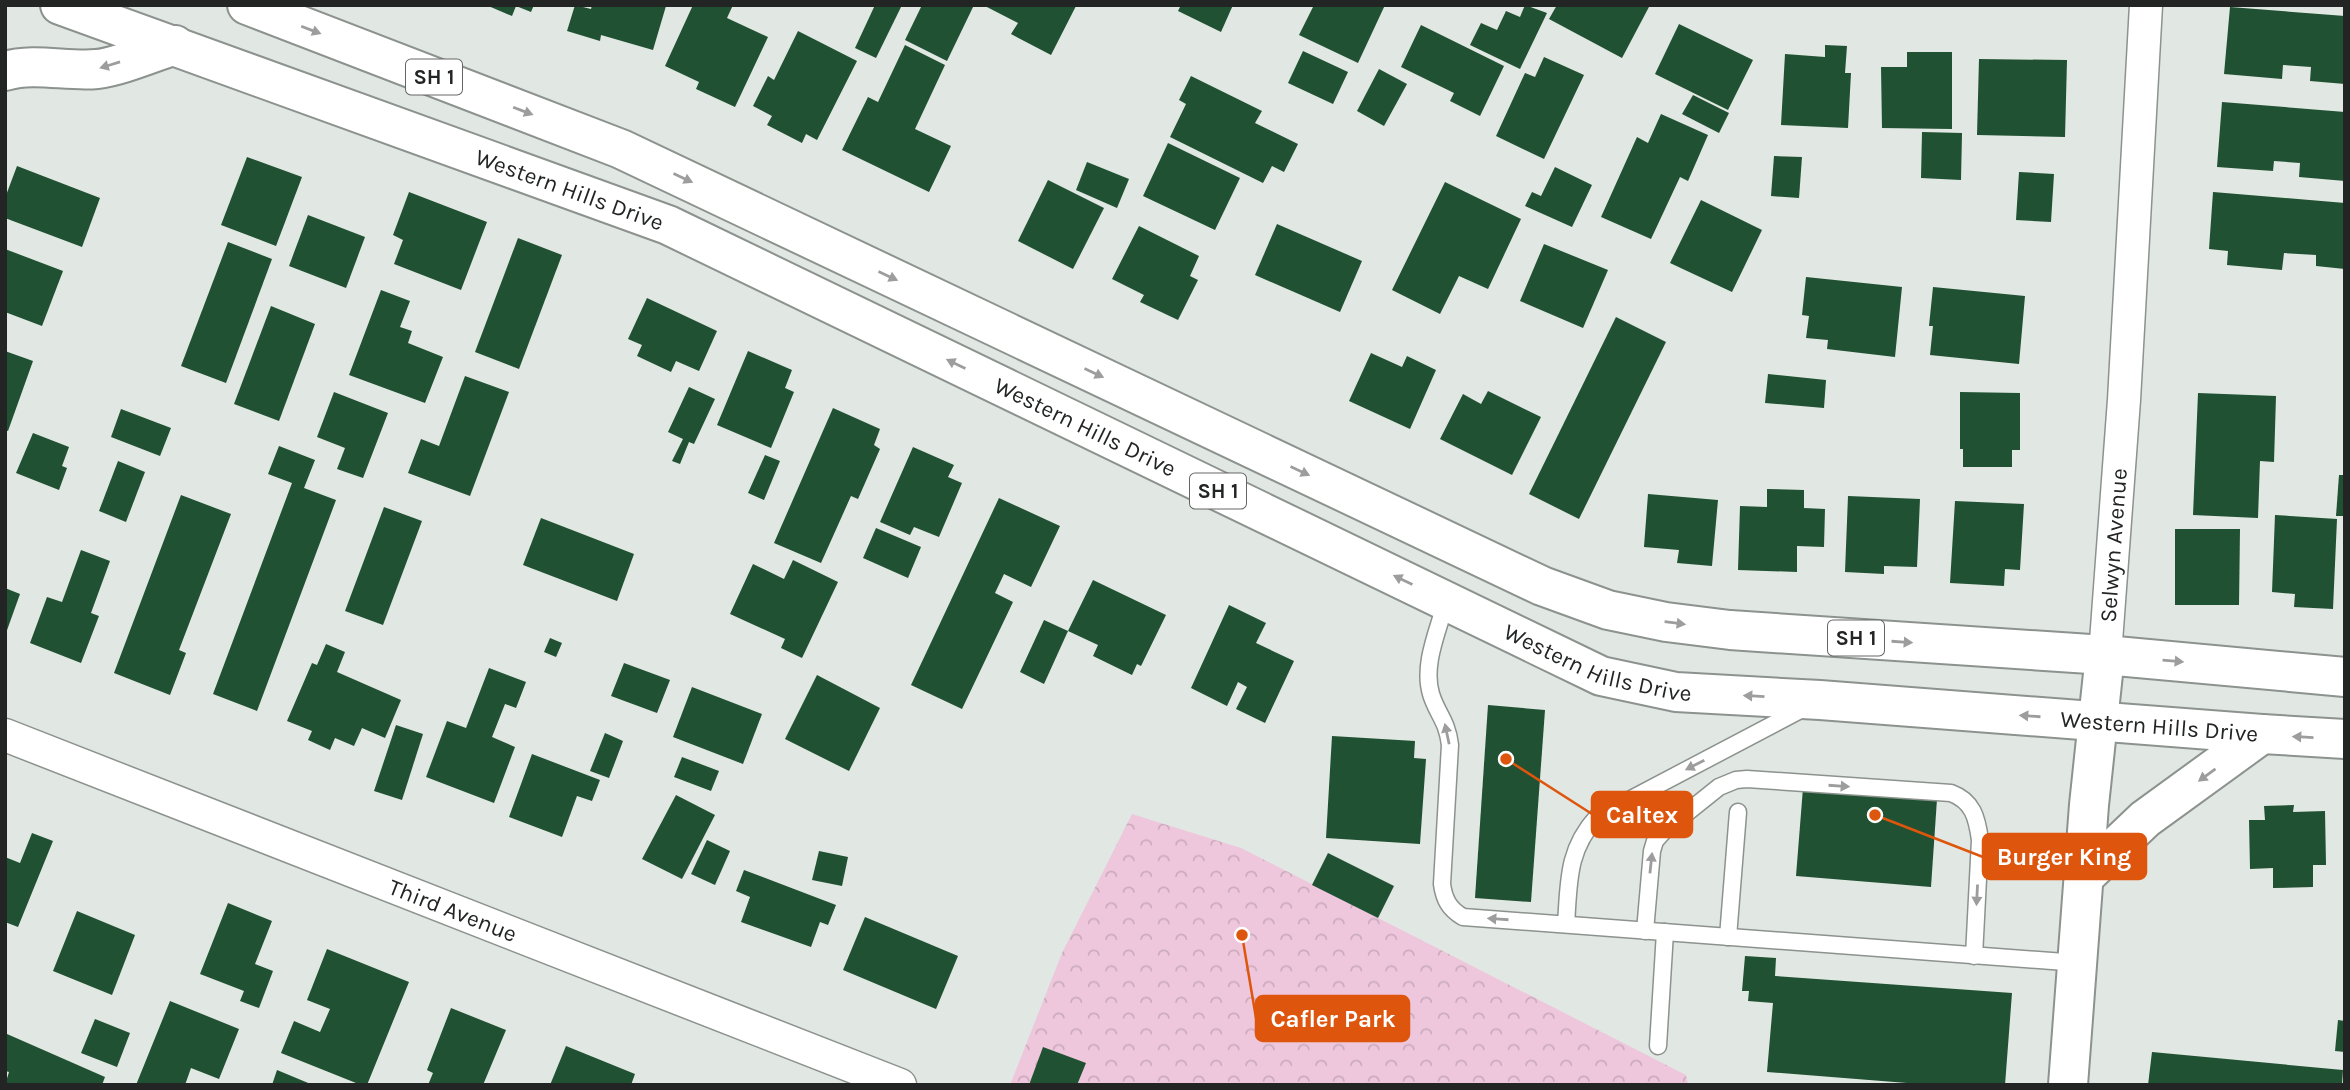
<svg xmlns="http://www.w3.org/2000/svg" width="2350" height="1090" font-family="Karla,sans-serif">
  <style>
    .park { fill: url(#park-crowns) }
    .building { fill: #205132 }
    .lines { fill: none; stroke-linecap: round; stroke-linejoin: round }
    .service-casing { stroke: #8c928d; stroke-width: 19 }
    .minor-casing { stroke: #8c928d; stroke-width: 35 }
    .secondary-casing { stroke: #8c928d; stroke-width: 42 }
    .trunk-casing { stroke: #8c928d; stroke-width: 42 }
    .service { stroke: #fff; stroke-width: 16 }
    .minor { stroke: #fff; stroke-width: 32 }
    .secondary { stroke: #fff; stroke-width: 38 }
    .trunk { stroke: #fff; stroke-width: 38 }
    .oneway { fill: #9c9d9c }
    .labels { text-anchor: middle; dominant-baseline: central; stroke-width: 7; stroke-linejoin: round; paint-order: stroke }
    .shield { fill: #fff; stroke: #646665; stroke-width: 2 }
    .shield-label { font-size: 21px; font-weight: bold; fill: #222523 }
    .street-label { font-size: 23px; fill: #222523; stroke: #fff }
    .leader { fill: none; stroke: #de560d; stroke-width: 2.5 }
    .callout-dot { fill: #de560d; stroke: #fff; stroke-width: 2.5 }
    .callout { fill: #de560d; stroke: #de560d; stroke-width: 2.5 }
    .callout-label { font-size: 24px; text-anchor: middle; font-weight: bold; fill: #fff }
  </style>
  <defs>
    <pattern id="park-crowns" width="20" height="18" patternUnits="userSpaceOnUse" patternTransform="scale(1.75)"><rect width="20" height="18" fill="#eec7dd"/><path d="M2 6a3 3 0 1 1 6 0M12 15a3 3 0 1 1 6 0" fill="none" stroke="#ccabbd"/></pattern>
  </defs>
  <rect width="100%" height="100%" fill="#e1e7e2"/>
  <path class="park" d="M1132,814L1241,848L1686,1075L1688,1085H1010L1062,953Z"/>
  <g class="building">
    <path d="M486,5H534L531,12L516,6L512,16Z"/>
    <path d="M575,5L591,9L592,5L666,6L653,50L601,35L600,41L567,31Z"/>
    <path d="M693,5H733L727,18L768,37L735,107L696,89L699,82L665,66Z"/>
    <path d="M875,5H902L876,58L855,48Z"/>
    <path d="M922,5H974L947,61L905,40Z"/>
    <path d="M983,5H1074L1076,6L1051,55L1011,34L1018,23Z"/>
    <path d="M1181,5H1233L1221,32L1178,11Z"/>
    <path d="M1314,5H1385L1358,63L1299,35Z"/>
    <path d="M1525,5L1547,13L1520,69L1470,45L1481,23L1497,30L1506,11L1520,17Z"/>
    <path d="M1557,5H1650L1622,58L1549,19Z"/>
    <path d="M2230,7L2345,16V84L2310,81L2311,67L2283,65L2282,79L2224,74Z"/>
    <path d="M1679,24L1753,60L1728,110L1655,74Z"/>
    <path d="M1421,25L1504,66L1480,116L1450,101L1454,93L1401,67Z"/>
    <path d="M798,31L857,61L817,140L806,134L802,143L767,125L772,116L753,106L768,76L774,80Z"/>
    <path d="M905,45L945,65L915,129L951,146L929,192L842,150L868,97L878,102Z"/>
    <path d="M1825,45L1847,46L1845,73H1851L1848,128L1781,125L1785,54L1825,57Z"/>
    <path d="M1303,51L1348,72L1333,104L1288,83Z"/>
    <path d="M1907,52H1952V129L1882,128L1881,67H1907Z"/>
    <path d="M1544,57L1584,75L1544,159L1496,136L1525,73L1535,77Z"/>
    <path d="M1979,59L2067,60L2065,137L1977,135Z"/>
    <path d="M1379,69L1407,84L1384,126L1357,111Z"/>
    <path d="M1191,76L1262,111L1255,123L1298,144L1284,172L1272,166L1263,183L1170,137L1186,104L1179,100Z"/>
    <path d="M1693,95L1729,113L1719,133L1682,114Z"/>
    <path d="M2222,102L2345,112V181L2299,177L2300,163L2274,161L2273,171L2217,167Z"/>
    <path d="M1661,114L1708,135L1688,181L1680,177L1651,239L1601,217L1637,137L1648,143Z"/>
    <path d="M1922,132L1962,133L1961,180L1921,178Z"/>
    <path d="M1168,143L1240,178L1215,230L1143,196Z"/>
    <path d="M1774,156L1802,157L1799,198L1771,196Z"/>
    <path d="M247,157L302,177L276,246L221,225Z"/>
    <path d="M1087,162L1129,179L1117,208L1076,190Z"/>
    <path d="M17,166L100,198L82,247L5,218V198Z"/>
    <path d="M1555,167L1592,185L1572,227L1525,206L1532,192L1541,196Z"/>
    <path d="M2019,172L2054,174L2051,222L2016,220Z"/>
    <path d="M1048,180L1104,208L1073,269L1018,241Z"/>
    <path d="M1445,182L1521,219L1488,289L1459,276L1440,314L1392,290Z"/>
    <path d="M409,192L487,222L461,290L394,264L403,240L393,235Z"/>
    <path d="M2213,192L2345,203V269L2316,266V255L2284,253L2282,270L2227,265L2228,251L2209,249Z"/>
    <path d="M1701,200L1762,230L1732,292L1670,263Z"/>
    <path d="M308,215L365,237L346,288L289,266Z"/>
    <path d="M1277,224L1362,261L1340,312L1255,275Z"/>
    <path d="M1139,226L1199,256L1190,276L1198,280L1178,320L1140,302L1144,295L1112,279Z"/>
    <path d="M518,238L562,255L519,369L475,352Z"/>
    <path d="M228,242L272,259L226,383L181,366Z"/>
    <path d="M1544,244L1608,270L1583,328L1520,301Z"/>
    <path d="M5,249L63,271L42,326L5,312Z"/>
    <path d="M1806,277L1902,287L1895,357L1827,349L1828,340L1806,338L1809,316L1802,315Z"/>
    <path d="M1933,287L2025,296L2019,364L1930,355L1933,326H1929Z"/>
    <path d="M381,290L410,301L400,327L412,331L408,343L443,357L425,403L349,375Z"/>
    <path d="M647,298L717,331L699,371L676,361L671,372L637,356L642,345L628,339Z"/>
    <path d="M271,306L315,324L279,421L234,404Z"/>
    <path d="M1616,317L1666,342L1579,519L1529,494Z"/>
    <path d="M5,351L33,361L8,431L5,430Z"/>
    <path d="M748,351L792,370L785,388L794,392L771,448L717,425Z"/>
    <path d="M1371,353L1402,367L1407,356L1436,370L1410,429L1349,401Z"/>
    <path d="M1768,374L1826,380L1824,408L1765,403Z"/>
    <path d="M465,376L509,392L470,496L408,473L421,439L439,446Z"/>
    <path d="M689,387L715,399L694,444L689,442L680,464L672,461L683,439L668,432Z"/>
    <path d="M1488,391L1541,417L1512,475L1440,439L1463,394L1481,404Z"/>
    <path d="M334,392L388,413L363,478L337,469L345,448L317,437Z"/>
    <path d="M1960,392L2020,393V450H2012V467H1963V449H1960Z"/>
    <path d="M2198,393L2276,396L2274,462L2260,461L2258,518L2193,515Z"/>
    <path d="M833,408L880,429L874,445L880,449L858,499L851,496L821,563L774,543Z"/>
    <path d="M121,409L171,428L160,456L111,437Z"/>
    <path d="M33,433L69,447L62,466L67,468L59,490L16,473Z"/>
    <path d="M279,446L315,460L304,488L336,500L257,711L213,694L292,483L268,474Z"/>
    <path d="M913,447L954,465L948,477L962,483L939,537L914,527L910,535L880,522Z"/>
    <path d="M765,455L780,461L764,500L748,493Z"/>
    <path d="M118,461L145,472L126,522L99,511Z"/>
    <path d="M2339,475H2345V516H2336Z"/>
    <path d="M1767,489L1804,490V508L1825,509L1824,547L1797,546V572L1738,570L1740,506L1767,507Z"/>
    <path d="M1648,494L1718,500L1712,566L1677,563L1679,550L1644,547Z"/>
    <path d="M181,495L231,514L179,650L186,653L170,695L114,673Z"/>
    <path d="M1848,496L1920,499L1917,567L1884,566V574L1845,572Z"/>
    <path d="M999,498L1060,526L1031,587L1004,574L995,593L1013,602L962,709L911,685Z"/>
    <path d="M1955,501L2024,504L2020,570L2005,569L2004,586L1950,583Z"/>
    <path d="M384,507L422,521L383,625L345,611Z"/>
    <path d="M2275,515L2337,519L2333,609L2294,607L2295,594L2272,592Z"/>
    <path d="M541,518L634,554L617,601L523,565Z"/>
    <path d="M876,528L921,547L908,578L863,558Z"/>
    <path d="M2175,529H2240L2239,605H2175Z"/>
    <path d="M81,550L110,561L91,613L99,616L81,663L30,643L47,597L62,602Z"/>
    <path d="M793,560L838,582L802,658L781,648L785,639L730,614L753,564L784,579Z"/>
    <path d="M1093,580L1166,615L1141,666L1137,664L1132,675L1093,656L1098,645L1068,631Z"/>
    <path d="M5,588L20,594L6,633H5Z"/>
    <path d="M1229,605L1266,623L1256,643L1294,661L1265,723L1236,709L1247,687L1238,682L1227,706L1191,688Z"/>
    <path d="M1044,620L1068,631L1044,684L1020,672Z"/>
    <path d="M550,638L562,643L556,657L544,652Z"/>
    <path d="M326,644L345,652L337,672L401,700L385,738L362,728L354,746L335,738L330,750L308,740L312,731L287,721L312,663L317,665Z"/>
    <path d="M624,663L670,680L657,713L611,696Z"/>
    <path d="M489,668L526,682L516,708L505,704L492,737L515,747L494,803L426,777L447,721L466,728Z"/>
    <path d="M817,675L880,708L849,771L785,739Z"/>
    <path d="M692,687L762,714L743,764L673,737Z"/>
    <path d="M1488,705L1545,710L1531,902L1475,898Z"/>
    <path d="M396,725L423,734L402,800L374,791Z"/>
    <path d="M605,733L623,741L609,778L590,771Z"/>
    <path d="M1332,736L1415,741L1414,758L1426,759L1420,844L1326,838Z"/>
    <path d="M532,754L600,780L592,801L577,796L562,837L509,817Z"/>
    <path d="M682,757L719,771L711,791L674,777Z"/>
    <path d="M1803,788L1937,799L1931,887L1796,876Z"/>
    <path d="M676,795L715,815L682,879L642,859Z"/>
    <path d="M2294,805L2293,812L2325,811L2326,865H2313V887L2273,888V868L2250,869L2249,820H2265L2264,806Z"/>
    <path d="M32,833L53,841L18,927L5,922V857L20,863Z"/>
    <path d="M707,840L730,851L715,885L691,874Z"/>
    <path d="M819,851L848,857L842,886L812,880Z"/>
    <path d="M1328,853L1394,886L1378,918L1312,885Z"/>
    <path d="M744,870L836,905L828,925L820,922L811,947L741,922L750,897L736,891Z"/>
    <path d="M228,903L272,921L255,964L273,971L259,1008L240,1001L244,991L200,974Z"/>
    <path d="M77,911L135,935L112,995L53,971Z"/>
    <path d="M865,917L958,956L936,1009L843,970Z"/>
    <path d="M327,949L409,982L367,1085H361L281,1053L294,1021L320,1032L330,1009L307,1000Z"/>
    <path d="M1745,956L1776,958L1775,976L2012,993L2005,1085H1932L1767,1072L1773,1003L1748,1001L1749,991H1742Z"/>
    <path d="M170,1001L239,1029L219,1079L191,1068L185,1085H136Z"/>
    <path d="M451,1008L506,1030L483,1085H428L433,1073L427,1070Z"/>
    <path d="M95,1019L130,1033L117,1067L81,1053Z"/>
    <path d="M2338,1020L2345,1021V1052L2335,1051Z"/>
    <path d="M7,1034L105,1077L102,1085H5L9,1072L5,1071Z"/>
    <path d="M566,1046L635,1074L631,1085H550Z"/>
    <path d="M1043,1047L1086,1063L1077,1085H1029Z"/>
    <path d="M2152,1052L2343,1070L2342,1085H2148Z"/>
    <path d="M277,1070L313,1085H272Z"/>
  </g>
  <g class="lines">
    <g class="service-casing">
      <g id="service">
        <path d="M1446,601C1439,629 1422,664 1431,694C1437,714 1447,720 1450,745L1442,884C1444,899 1449,909 1463,917L2078,963"/>
        <path d="M1566,924C1569,882 1567,850 1597,817L1806,707"/>
        <path d="M1645,931L1652,851L1655,841L1664,831L1719,787L1736,780L1747,779L1951,793C1973,801 1977,818 1980,840L1974,956"/>
        <path d="M1728,937L1738,812"/>
        <path d="M1658,1046L1665,932"/>
      </g>
    </g>
    <g class="minor-casing">
      <g id="minor">
        <path id="s1" d="M2105,655L2124,400L2146,5"/>
        <path id="s2" d="M5,735L900,1085"/>
      </g>
    </g>
    <g class="secondary-casing">
      <path id="secondary" d="M2068,1085L2089,805L2105,655"/>
    </g>
    <g class="trunk-casing">
      <g id="trunk">
        <path id="s3" d="M60,5L668,225L1601,676L1676,692L1820,700L2262,734L2345,739"/>
        <path d="M247,5L621,149L1542,586L1608,610L1666,622L1730,630L2105,655L2345,677"/>
        <path d="M5,71C35,62 67,72 97,69C118,67 154,52 175,45"/>
        <path d="M2085,876L2145,819L2262,734"/>
      </g>
    </g>
    <use href="#service" class="service"/>
    <use href="#minor" class="minor"/>
    <use href="#secondary" class="secondary"/>
    <use href="#trunk" class="trunk"/>
  </g>
  <defs><path id="oneway-solid" d="M-6-.8H1V-3.2L6.5 0L1 3.2V.8H-6Z" transform="scale(1.75)"/></defs>
  <g class="oneway">
    <use href="#oneway-solid" transform="translate(311 30) rotate(21)"/>
    <use href="#oneway-solid" transform="translate(110 65) rotate(163)"/>
    <use href="#oneway-solid" transform="translate(523 111) rotate(21)"/>
    <use href="#oneway-solid" transform="translate(683 178) rotate(25)"/>
    <use href="#oneway-solid" transform="translate(888 276) rotate(25)"/>
    <use href="#oneway-solid" transform="translate(956 364) rotate(-154)"/>
    <use href="#oneway-solid" transform="translate(1094 373) rotate(25)"/>
    <use href="#oneway-solid" transform="translate(1300 471) rotate(25)"/>
    <use href="#oneway-solid" transform="translate(1403 580) rotate(-154)"/>
    <use href="#oneway-solid" transform="translate(1675 623) rotate(7)"/>
    <use href="#oneway-solid" transform="translate(1902 642) rotate(4)"/>
    <use href="#oneway-solid" transform="translate(2173 661) rotate(5)"/>
    <use href="#oneway-solid" transform="translate(1754 696) rotate(-177)"/>
    <use href="#oneway-solid" transform="translate(2030 716) rotate(-176)"/>
    <use href="#oneway-solid" transform="translate(1447 734) rotate(-102)"/>
    <use href="#oneway-solid" transform="translate(2303 737) rotate(-177)"/>
    <use href="#oneway-solid" transform="translate(1695 765) rotate(153)"/>
    <use href="#oneway-solid" transform="translate(2207 775) rotate(144)"/>
    <use href="#oneway-solid" transform="translate(1839 786) rotate(4)"/>
    <use href="#oneway-solid" transform="translate(1651 863) rotate(-84)"/>
    <use href="#oneway-solid" transform="translate(1977 895) rotate(93)"/>
    <use href="#oneway-solid" transform="translate(1498 919) rotate(-176)"/>
  </g>
  <g class="labels">
    <g class="shield">
      <rect x="406" y="59.5" width="56" height="35" rx="5"/>
      <rect x="1190" y="473.5" width="56" height="35" rx="5"/>
      <rect x="1828" y="620.5" width="56" height="35" rx="5"/>
    </g>
    <g class="shield-label">
      <text x="434" y="77">SH 1</text>
      <text x="1218" y="491">SH 1</text>
      <text x="1856" y="638">SH 1</text>
    </g>
    <g class="street-label">
      <text stroke="none"><textPath href="#s3" startOffset="542">Western Hills Drive</textPath></text>
      <text stroke="none"><textPath href="#s3" startOffset="1110">Western Hills Drive</textPath></text>
      <text stroke="none"><textPath href="#s1" startOffset="110">Selwyn Avenue</textPath></text>
      <text stroke="none"><textPath href="#s3" startOffset="1676">Western Hills Drive</textPath></text>
      <text stroke="none"><textPath href="#s3" startOffset="2244">Western Hills Drive</textPath></text>
      <text stroke="none"><textPath href="#s2" startOffset="481">Third Avenue</textPath></text>
    </g>
  </g>
  <path class="leader" d="M1506 759L1592 814M1875 815L1983 857M1242 935L1256 1018"/>
  <g class="callout-dot">
    <circle cx="1506" cy="759" r="7"/>
    <circle cx="1875" cy="815" r="7"/>
    <circle cx="1242" cy="935" r="7"/>
  </g>
  <g class="callout">
    <rect x="1592" y="792" width="100" height="45" rx="7"/>
    <rect x="1983" y="834" width="163" height="45" rx="7"/>
    <rect x="1256" y="996" width="153" height="45" rx="7"/>
  </g>
  <g class="callout-label">
    <text x="1642" y="823">Caltex</text>
    <text x="2064" y="865">Burger King</text>
    <text x="1333" y="1027">Cafler Park</text>
  </g>
  <rect width="2350" height="1090" fill="none" stroke="#222523" stroke-width="14"/>
</svg>
